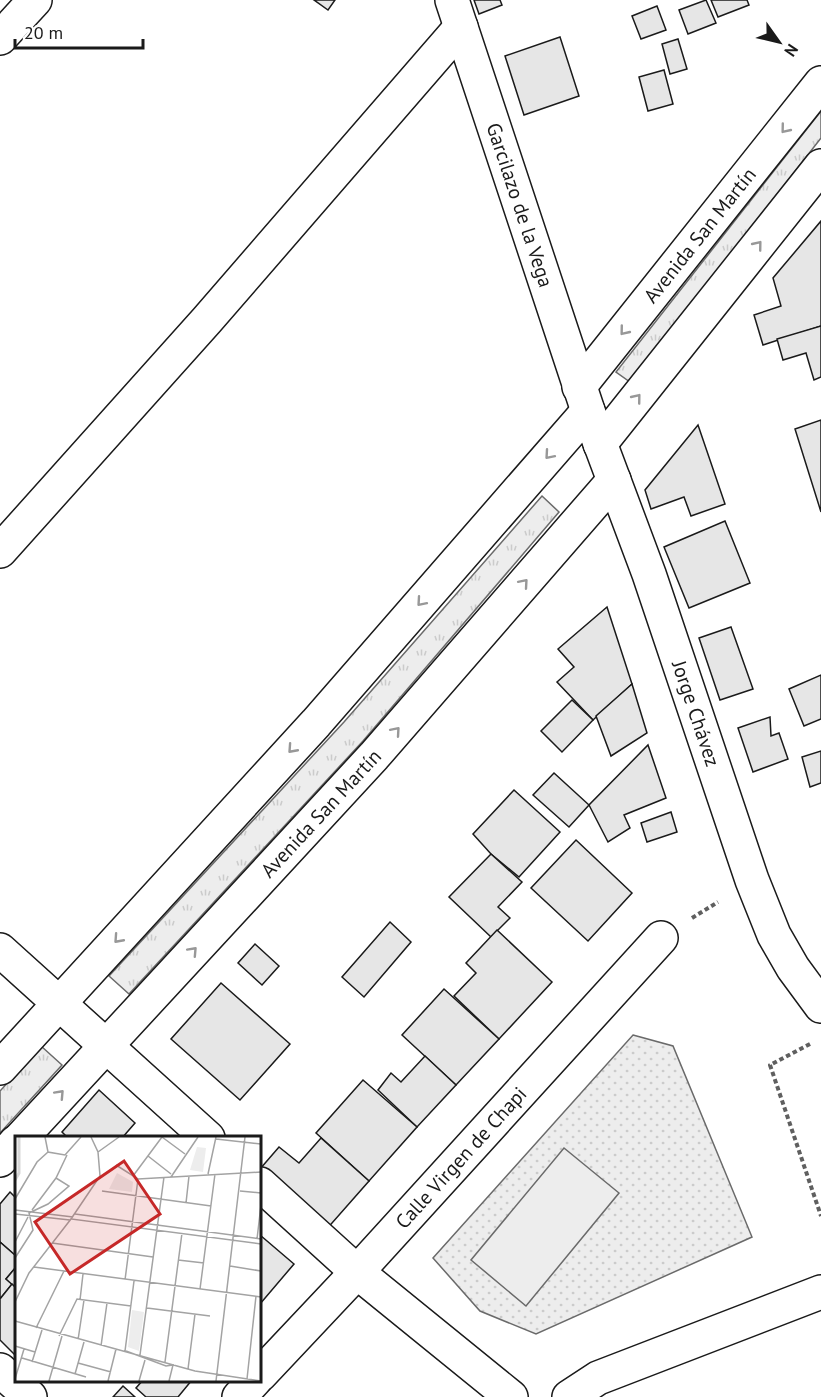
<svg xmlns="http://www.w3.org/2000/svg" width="821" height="1397" font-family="'PT Sans',sans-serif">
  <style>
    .grass { fill: url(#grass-tufts); stroke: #6a6a6a; stroke-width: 1.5 }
    .park { fill: url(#park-dots); stroke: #6a6a6a; stroke-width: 1.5 }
    .pitch { fill: #ededed; stroke: #6a6a6a; stroke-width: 1.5 }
    .building { fill: #e6e6e6; stroke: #1a1a1a; stroke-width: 1.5 }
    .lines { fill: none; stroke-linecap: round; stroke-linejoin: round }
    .minor-casing { stroke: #1a1a1a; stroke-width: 36 }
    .major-casing { stroke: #1a1a1a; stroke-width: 36 }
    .path { stroke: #5f5f5f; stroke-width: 4; stroke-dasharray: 4.5 3; stroke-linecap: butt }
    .minor { stroke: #fff; stroke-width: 33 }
    .major { stroke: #fff; stroke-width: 33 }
    .oneway { stroke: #989898 }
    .labels { text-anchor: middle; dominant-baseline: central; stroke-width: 4.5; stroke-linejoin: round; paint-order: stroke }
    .street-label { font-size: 20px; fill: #1a1a1a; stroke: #fff }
    .inset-river { fill: none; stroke: #d7d7d7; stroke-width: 3 }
    .inset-road { fill: none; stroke: #a3a3a3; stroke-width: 1.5 }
    .view { fill: #c62828; fill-opacity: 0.15; stroke: #c62828; stroke-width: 3 }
    .inset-edge { fill: none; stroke: #1a1a1a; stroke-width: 3 }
  </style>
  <defs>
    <pattern id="grass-tufts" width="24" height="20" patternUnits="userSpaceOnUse" patternTransform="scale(1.5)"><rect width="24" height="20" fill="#ededed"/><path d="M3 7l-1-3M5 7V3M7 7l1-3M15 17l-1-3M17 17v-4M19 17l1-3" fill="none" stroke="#cbcbcb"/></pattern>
    <pattern id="park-dots" width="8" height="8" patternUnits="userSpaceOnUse" patternTransform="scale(1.5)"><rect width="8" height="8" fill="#ededed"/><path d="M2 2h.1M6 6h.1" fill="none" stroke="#cbcbcb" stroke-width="1.8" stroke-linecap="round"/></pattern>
  </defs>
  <rect width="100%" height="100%" fill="#fff"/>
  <g class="grass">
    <path d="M821,111V138L630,382L616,372Z"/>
    <path d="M542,496L559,512L363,741L129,994L109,976L344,722Z"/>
    <path d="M41,1046L62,1065L0,1133V1091Z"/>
  </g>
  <path class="park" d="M633,1035L673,1046L752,1237L536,1334L480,1311L433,1258Z"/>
  <path class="pitch" d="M564,1148L619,1193L526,1306L471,1260Z"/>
  <g class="building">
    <path d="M314,0H335L328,10Z"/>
    <path d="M474,0H500L502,5L479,14Z"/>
    <path d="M706,0L716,23L688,34L679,10Z"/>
    <path d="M711,0H747L749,5L718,17Z"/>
    <path d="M657,6L666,30L641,39L632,16Z"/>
    <path d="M560,37L579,96L524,115L505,56Z"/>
    <path d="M678,39L687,69L670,74L662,44Z"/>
    <path d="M664,70L673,104L648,111L639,77Z"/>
    <path d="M821,221V326L763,345L754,315L781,306L773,278Z"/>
    <path d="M821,326V377L814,380L806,353L783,360L777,339Z"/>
    <path d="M821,420V512L795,429Z"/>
    <path d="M698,425L725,504L691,516L684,497L651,509L645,490Z"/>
    <path d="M725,521L750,583L689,608L664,547Z"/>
    <path d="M607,607L632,684L593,720L557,682L574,667L558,649Z"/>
    <path d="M731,627L753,689L720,700L699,638Z"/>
    <path d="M821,675V719L804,726L789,689Z"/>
    <path d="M632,684L647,733L611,756L596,716Z"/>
    <path d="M572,700L593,720L562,752L541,731Z"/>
    <path d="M770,717L771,736L779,733L788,759L753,772L738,728Z"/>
    <path d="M648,745L666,798L624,815L630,828L608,842L589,805Z"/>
    <path d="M821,751V783L810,787L802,757Z"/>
    <path d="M554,773L589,805L569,827L533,795Z"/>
    <path d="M514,790L560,832L519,877L491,854L473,834Z"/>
    <path d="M671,812L677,832L647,842L641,823Z"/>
    <path d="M576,840L632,893L588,941L531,888Z"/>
    <path d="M491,854L522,882L498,907L510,918L491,937L449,897Z"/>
    <path d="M390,922L411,942L364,997L342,977Z"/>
    <path d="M497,930L552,982L499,1039L454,996L476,973L466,963Z"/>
    <path d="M255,944L279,966L262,985L238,963Z"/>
    <path d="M221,983L290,1044L240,1100L171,1039Z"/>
    <path d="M444,989L499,1039L456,1085L402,1035Z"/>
    <path d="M425,1056L456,1085L417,1127L378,1090L391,1073L401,1082Z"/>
    <path d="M363,1080L417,1127L369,1181L316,1133Z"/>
    <path d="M99,1090L135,1123L122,1138H68L62,1132Z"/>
    <path d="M321,1138L369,1181L325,1231L260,1169L279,1147L299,1163Z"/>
    <path d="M10,1192L16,1198V1256L0,1242V1204Z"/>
    <path d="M260,1235L294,1264L260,1304Z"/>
    <path d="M0,1242L16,1256V1267L6,1279L12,1284L0,1299Z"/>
    <path d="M16,1267V1288L6,1279Z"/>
    <path d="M12,1284L16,1288V1356L0,1340V1299Z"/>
    <path d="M143,1380H192L178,1397H146L136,1388Z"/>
    <path d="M123,1386L135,1397H113Z"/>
  </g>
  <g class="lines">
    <g class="minor-casing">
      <g id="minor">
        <path id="s1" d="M452,0L588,411"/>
        <path d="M0,38L35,0"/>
        <path id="s2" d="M579,387L821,83"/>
        <path d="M600,444L821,166"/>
        <path d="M0,551L207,320L461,27"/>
        <path d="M0,950L208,1138"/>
        <path d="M260,1184L357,1272L511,1397"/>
        <path d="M0,1370L30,1397"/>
        <path id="s3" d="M260,1375L357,1272L661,938"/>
        <path d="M239,1397L255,1380"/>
        <path d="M569,1397L598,1378L821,1292"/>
      </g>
    </g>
    <g class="major-casing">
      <g id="major">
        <path id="s4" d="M0,1068L316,723L588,411L649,574L752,880L774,935L793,968L821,1006"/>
        <path id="s5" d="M21,1138L374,756L614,480"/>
        <path d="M0,1160L16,1142"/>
      </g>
    </g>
    <g class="path">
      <path d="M692,918L718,902"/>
      <path d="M810,1044L770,1065L821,1216"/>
    </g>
    <use href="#minor" class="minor"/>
    <use href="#major" class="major"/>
  </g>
  <defs><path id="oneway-chevron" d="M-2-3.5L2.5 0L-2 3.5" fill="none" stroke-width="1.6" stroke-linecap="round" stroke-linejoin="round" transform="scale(1.5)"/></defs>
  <g class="oneway">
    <use href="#oneway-chevron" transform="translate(785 129) rotate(129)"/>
    <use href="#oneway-chevron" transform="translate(758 245) rotate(-51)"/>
    <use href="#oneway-chevron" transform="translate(624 331) rotate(129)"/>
    <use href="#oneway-chevron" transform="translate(637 398) rotate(-51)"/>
    <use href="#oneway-chevron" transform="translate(549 455) rotate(131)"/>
    <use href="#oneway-chevron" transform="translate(524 583) rotate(-49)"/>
    <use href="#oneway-chevron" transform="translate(421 602) rotate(131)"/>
    <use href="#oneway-chevron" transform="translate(396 731) rotate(-49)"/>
    <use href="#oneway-chevron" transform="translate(292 749) rotate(132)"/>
    <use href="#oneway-chevron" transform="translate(118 939) rotate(132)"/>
    <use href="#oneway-chevron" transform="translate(193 951) rotate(-47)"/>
    <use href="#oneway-chevron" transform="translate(60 1094) rotate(-47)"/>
  </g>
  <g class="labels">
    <g class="street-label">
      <text stroke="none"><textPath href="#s1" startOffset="216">Garcilazo de la Vega</textPath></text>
      <text stroke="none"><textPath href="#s2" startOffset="194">Avenida San Martín</textPath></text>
      <text stroke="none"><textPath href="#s4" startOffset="1203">Jorge Chávez</textPath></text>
      <text stroke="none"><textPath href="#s5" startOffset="442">Avenida San Martín</textPath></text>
      <text stroke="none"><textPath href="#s3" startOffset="296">Calle Virgen de Chapi</textPath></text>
    </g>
  </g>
  <g transform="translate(15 1136)">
    <rect width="246" height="246" fill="#fff"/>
    <path d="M102,37L118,46L117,56L94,53ZM117,174L129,176L124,215L113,211Z" fill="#ededed"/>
    <path d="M182,11L191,12L188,36L175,34Z" fill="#ededed"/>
    <path class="inset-river" d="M0,44L4,37V1"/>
    <path class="inset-road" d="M30,1L33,16L50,19L66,1M76,1L83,16L85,40L56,83L246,108M147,1L170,18M201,3L246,8M83,16L104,1M133,20L156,38M101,29L123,43L246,36M193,38L201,1M118,40L147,1M156,41L183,1M87,55L196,70M225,55L246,57M0,63L22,26L33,16M171,67L174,40M0,74L58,81M17,74L41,42L52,19M0,78L55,84M60,78L246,103M242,103L246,69M0,106L13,81M37,107L138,121M0,122L18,94L14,77L33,68L54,50L41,42M163,124L189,127M215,130L246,135M19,131L246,161M110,144L123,43M185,153L200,38M65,164L68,138M0,166L14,137L56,83M132,172L195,180M0,185L180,235L246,245M21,192L49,135M44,200L62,163L116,170M63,204L69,164M0,210L20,216M86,210L92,167M110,215L119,145M111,215L151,230L158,229L154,245M125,219L149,41M7,222L71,241M17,226L27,194M150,226L167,97M63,227L96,236M173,233L180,178M60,238L69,206M0,243L9,213M232,243L241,160M34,245L47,200M93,245L101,213M124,245L130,224M201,245L230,1"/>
    <path class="view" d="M109,25L145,78L55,138L20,86Z"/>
    <rect width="246" height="246" class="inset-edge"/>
  </g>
  <g transform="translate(779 42) rotate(124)" stroke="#ffffff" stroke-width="4.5" paint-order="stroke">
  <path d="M0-4.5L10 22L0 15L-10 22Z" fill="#1a1a1a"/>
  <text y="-9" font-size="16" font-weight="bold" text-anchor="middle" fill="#1a1a1a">N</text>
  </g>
  <path d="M15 39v9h128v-9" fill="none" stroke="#1a1a1a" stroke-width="3"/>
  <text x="24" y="39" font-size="18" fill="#1a1a1a" stroke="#ffffff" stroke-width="4.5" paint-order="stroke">20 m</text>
</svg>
